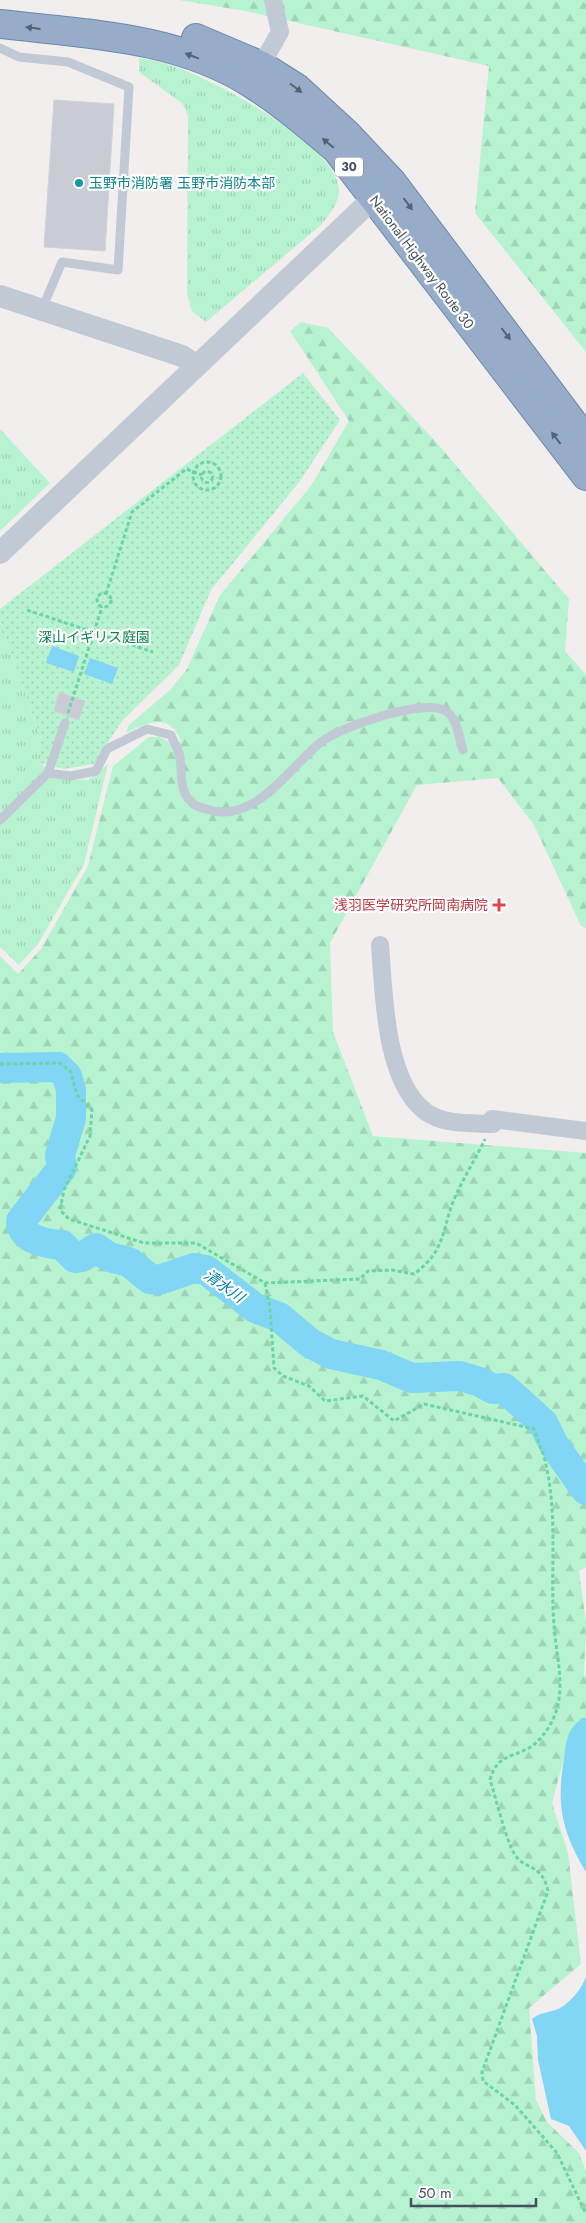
<svg xmlns="http://www.w3.org/2000/svg" width="586" height="2223" font-family="Jost,'Noto Sans JP',sans-serif">
  <style>
    .grass { fill: url(#grass-tufts) }
    .forest { fill: url(#forest-firs) }
    .garden { fill: url(#garden-dots) }
    .water { fill: #80d6f4 }
    .lines { fill: none; stroke-linecap: round; stroke-linejoin: round }
    .river { stroke: #80d6f4; stroke-width: 30 }
    .building { fill: #c9ccd4; stroke: #d1d3da }
    .trunk-casing { stroke: #6c88ad; stroke-width: 30 }
    .path { stroke: #6cd4a6; stroke-width: 3; stroke-dasharray: 4 2.5; stroke-linecap: butt }
    .service { stroke: #c0c9d4; stroke-width: 9 }
    .minor { stroke: #c0c9d4; stroke-width: 18 }
    .tertiary { stroke: #c0c9d4; stroke-width: 22 }
    .trunk { stroke: #96acc9; stroke-width: 28 }
    .oneway { fill: #546273 }
    .culture-dot { fill: #0f9aa8; stroke: #fff; stroke-width: 2 }
    .health-dot { fill: #e0444e; stroke: #fff; stroke-width: 2 }
    .labels { text-anchor: middle; dominant-baseline: central; stroke-width: 4.5; stroke-linejoin: round; paint-order: stroke }
    .shield { fill: #fff; stroke: #7c848e; stroke-width: 1 }
    .shield-label { font-size: 12px; font-weight: bold; fill: #44505d }
    .culture-label { font-size: 14px; fill: #0d838f; stroke: #fff; text-anchor: start }
    .street-label { font-size: 14px; fill: #44505d; stroke: #fff }
    .park-label { font-size: 14px; fill: #0e8550; stroke: #fff }
    .health-label { font-size: 14px; fill: #be3a42; stroke: #fff; text-anchor: end }
    .water-label { font-size: 15px; font-style: italic; fill: #017fac; stroke: #fff }
  </style>
  <defs>
    <pattern id="grass-tufts" width="24" height="20" patternUnits="userSpaceOnUse" patternTransform="scale(1.25)"><rect width="24" height="20" fill="#b7f3d1"/><path d="M3 7l-1-3M5 7V3M7 7l1-3M15 17l-1-3M17 17v-4M19 17l1-3" fill="none" stroke="#9fd2b6"/></pattern>
    <pattern id="forest-firs" width="22" height="20" patternUnits="userSpaceOnUse" patternTransform="scale(1.25)"><rect width="22" height="20" fill="#b7f3d1"/><path d="M5 1l3.5 6h-7zM16 11l3.5 6h-7z" fill="#9fd2b6"/></pattern>
    <pattern id="garden-dots" width="8" height="8" patternUnits="userSpaceOnUse" patternTransform="scale(1.25)"><rect width="8" height="8" fill="#b7f3d1"/><path d="M2 2h.1M6 6h.1" fill="none" stroke="#9fd2b6" stroke-width="1.8" stroke-linecap="round"/></pattern>
  </defs>
  <rect width="100%" height="100%" fill="#f1eeed"/>
  <g class="grass">
    <path d="M139,58C150,60 162,62 173,66C212,79 339,145 339,191C339,204 328,216 321,225L206,322L192,311L187,294L188,116L183,104L139,72Z"/>
    <path d="M0,429L50,483L0,531Z"/>
    <path d="M0,622L41,738V763L55,779L88,780L108,764L84,864L38,944L19,965L0,947Z"/>
  </g>
  <g class="forest">
    <path d="M179,0H586V352L475,213L489,66L245,11Z"/>
    <path d="M301,322L328,328L436,442L569,599L565,651L586,675V928L581,926L534,825L498,778L417,785L330,943L333,1032L373,1136L586,1153V1567L579,1571L586,1623L584,1675L586,1676V1741L565,1754L552,1803L568,1853L581,1964L529,2008L536,2100L547,2122L579,2153L586,2171V2223H0V956L18,974L41,949L88,866L113,766L149,737H160L173,745L181,741C169,712 148,722 126,733L129,725L170,690L187,669L220,595L311,486L349,421L290,331Z"/>
  </g>
  <path class="garden" d="M303,373L340,420L300,481L211,590L179,665L122,721L94,764L64,769L41,763V738L0,622V609Z"/>
  <g class="water">
    <path d="M52,646L79,656L74,672L46,663Z"/>
    <path d="M90,658L118,668L112,684L84,674Z"/>
    <path d="M582,1718H586V1872C562,1832 556,1805 564,1759C567,1738 566,1732 582,1718Z"/>
    <path d="M586,1976V2151L569,2126L551,2119L538,2060L537,2036L532,2019C540,2012 549,2013 558,2009C569,2004 583,1988 586,1976Z"/>
  </g>
  <g class="lines">
    <path class="river" d="M0,1068L58,1067L67,1076L71,1090V1118L60,1155L62,1168L21,1221C21,1240 48,1244 62,1245L75,1258L82,1257L96,1248L109,1257L129,1262L150,1279L159,1280L194,1268L206,1270L255,1308L279,1317L310,1343L331,1354L381,1365L412,1378L460,1376L480,1382L493,1389L504,1388L543,1423L554,1445L586,1490"/>
  </g>
  <g class="building">
    <path d="M54,100L114,104L105,251L44,247Z"/>
    <path d="M59,692L85,701L79,720L54,711Z"/>
  </g>
  <g class="lines">
    <g class="trunk-casing">
      <g id="trunk">
        <path d="M0,24C85,34 177,36 252,84C282,103 309,126 336,149L586,476"/>
        <path d="M196,38L262,66L297,88L347,134L392,182L586,440"/>
      </g>
    </g>
    <g class="path">
      <circle cx="207" cy="476" r="14"/>
      <circle cx="207" cy="477" r="5.5"/>
      <circle cx="104" cy="600" r="7"/>
      <path d="M106,594L132,512L186,469L202,475"/>
      <path d="M27,610L153,652"/>
      <path d="M68,713L102,607"/>
      <path d="M0,1064L60,1063L71,1072L77,1095L92,1110L90,1136L64,1190L60,1210L69,1219L144,1243H196L265,1283L360,1279L368,1271L392,1270L414,1274C445,1251 441,1234 453,1202C462,1180 475,1160 485,1139"/>
      <path d="M265,1283L270,1308L274,1368L283,1376L309,1386L325,1401L363,1396L394,1421L424,1404L534,1429C538,1441 544,1453 546,1465C558,1518 550,1572 554,1625C556,1656 567,1690 553,1719C548,1730 539,1742 529,1748C510,1758 496,1756 490,1780C496,1798 506,1841 515,1855C526,1871 542,1863 548,1891L482,2072L483,2081L515,2105L557,2153L586,2214"/>
    </g>
    <g class="service">
      <path d="M0,48L19,57L68,62L129,87L118,270L62,262L42,309"/>
      <path d="M48,773L65,723"/>
      <path d="M0,820L48,773L70,776L96,771L107,749L147,729L171,735C173,741 177,747 179,753C184,771 176,792 195,805C198,807 203,808 206,809C254,826 289,768 321,742C341,727 420,699 444,710C457,716 459,737 463,750"/>
    </g>
    <g class="minor">
      <path d="M256,74L280,32L273,0"/>
      <path d="M380,945C384,992 384,1081 426,1112C444,1125 471,1123 493,1124L492,1119L586,1131"/>
    </g>
    <g class="tertiary">
      <path d="M0,296L182,356L196,365"/>
      <path d="M0,553L385,187"/>
    </g>
    <use href="#trunk" class="trunk"/>
  </g>
  <defs><path id="oneway-solid" d="M-6-.8H1V-3.2L6.5 0L1 3.2V.8H-6Z" transform="scale(1.25)"/></defs>
  <g class="oneway">
    <use href="#oneway-solid" transform="translate(33 28) rotate(-173)"/>
    <use href="#oneway-solid" transform="translate(192 56) rotate(-159)"/>
    <use href="#oneway-solid" transform="translate(296 88) rotate(37)"/>
    <use href="#oneway-solid" transform="translate(328 143) rotate(-140)"/>
    <use href="#oneway-solid" transform="translate(408 204) rotate(53)"/>
    <use href="#oneway-solid" transform="translate(506 334) rotate(53)"/>
    <use href="#oneway-solid" transform="translate(556 438) rotate(-127)"/>
  </g>
  <circle class="culture-dot" cx="79" cy="183" r="5"/>
  <path class="health-dot" d="M496.5 897.5h5v5h5v5h-5v5h-5v-5h-5v-5h5z"/>
  <g class="labels">
    <rect class="shield" x="335" y="157.5" width="28" height="19" rx="4"/>
    <g class="shield-label">
      <text x="349" y="167">30</text>
    </g>
    <g class="culture-label">
      <text x="89" y="183">玉野市消防署 玉野市消防本部</text>
    </g>
    <g class="street-label">
      <text transform="translate(422 262) rotate(53)">National Highway Route 30</text>
    </g>
    <g class="park-label">
      <text x="94" y="637">深山イギリス庭園</text>
    </g>
    <g class="health-label">
      <text x="488" y="905">浅羽医学研究所岡南病院</text>
    </g>
    <g class="water-label">
      <text transform="translate(224 1286) rotate(35)">清水川</text>
    </g>
  </g>
  <path d="M411 2198v8h125v-8" fill="none" stroke="#44505d" stroke-width="2.5"/>
  <text x="418" y="2198" font-size="15" fill="#44505d" stroke="#ffffff" stroke-width="4" paint-order="stroke">50 m</text>
</svg>
